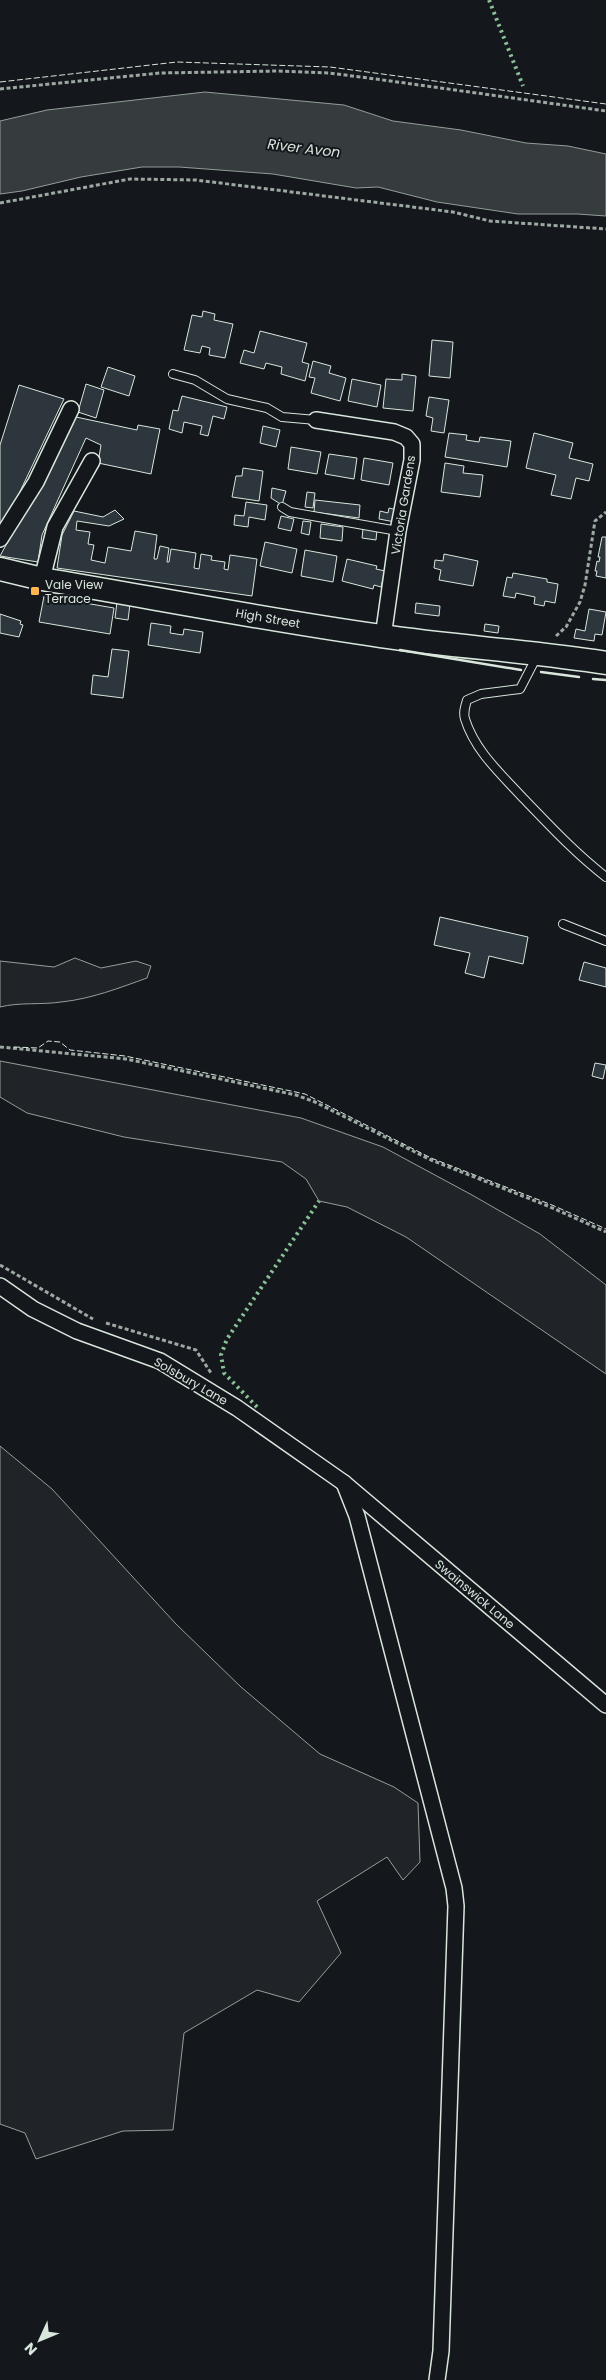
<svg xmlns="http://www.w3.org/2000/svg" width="606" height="2380" font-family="Poppins,sans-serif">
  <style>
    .green { fill: #202428; stroke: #939e99 }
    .water { fill: #363b3e; stroke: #939e99 }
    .building { fill: #2c363c; stroke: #d8e6dc }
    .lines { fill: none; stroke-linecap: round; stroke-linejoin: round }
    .lane-casing { stroke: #d8e6dc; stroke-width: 10 }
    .street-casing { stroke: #d8e6dc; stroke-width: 18 }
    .secondary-casing { stroke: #d8e6dc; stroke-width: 25 }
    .path { stroke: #9da8a2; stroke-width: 3; stroke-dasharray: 4 2.5; stroke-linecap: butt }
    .lane { stroke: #14181c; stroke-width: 8 }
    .street { stroke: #14181c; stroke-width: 15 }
    .secondary { stroke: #14181c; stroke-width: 22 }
    .hedge { stroke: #8ac095; stroke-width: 4; stroke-dasharray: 2.5 4; stroke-linecap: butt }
    .fence { stroke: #d8e6dc; stroke-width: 1; stroke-dasharray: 6 2.5; stroke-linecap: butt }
    .wall { stroke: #d8e6dc; stroke-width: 2.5 }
    .poi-dot { fill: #ffb74d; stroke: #14181c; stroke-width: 2 }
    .labels { text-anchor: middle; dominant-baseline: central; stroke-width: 4; stroke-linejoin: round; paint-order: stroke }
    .street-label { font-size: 12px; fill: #d8e6dc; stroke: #14181c }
    .poi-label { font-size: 12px; fill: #d8e6dc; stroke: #14181c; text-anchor: start }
    .water-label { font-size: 14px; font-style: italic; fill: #d8e6dc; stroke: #14181c }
  </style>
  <rect width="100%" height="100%" fill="#14181c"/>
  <g class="green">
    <path d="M75,958L101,968L136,961L151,966L147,978C119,988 91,999 61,1002C41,1005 20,1002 0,1007V961L54,967Z"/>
    <path d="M0,1061L301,1118L383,1147L472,1195L540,1234L606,1285V1374L406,1237L347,1207L319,1201L306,1179L282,1162L124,1137L27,1113L0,1097Z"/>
    <path d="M0,1446L52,1489L176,1624L241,1687L320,1754L394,1787L418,1803L420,1862L403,1880L387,1857L317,1901L341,1953L299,2002L257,1990L184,2033L173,2130L123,2131L36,2159L25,2133L0,2124Z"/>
  </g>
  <path class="water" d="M205,92L344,105L393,121L461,130L526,143L568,146L606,154V216L577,214H518L437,202L378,187L356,188L273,174L179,167H142L81,177L22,191L0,194V121L47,110Z"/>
  <g class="building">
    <path d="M203,311L215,314L214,320L233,324L225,358L209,355L210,348L202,346L200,353L184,350L192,315L202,317Z"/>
    <path d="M260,331L307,343L302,362L309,364L305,381L281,374L282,367L266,363L264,369L240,363L244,350L254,353Z"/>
    <path d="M432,340L453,342L450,378L429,376Z"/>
    <path d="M313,361L331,366L329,373L346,378L340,401L311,393L315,378L309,377Z"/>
    <path d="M108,367L135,376L129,396L101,387Z"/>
    <path d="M402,374L416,376L413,411L383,408L386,379L402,380Z"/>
    <path d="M352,379L381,385L377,407L348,401Z"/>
    <path d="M86,384L104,390L96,418L78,412Z"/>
    <path d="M19,385L64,399L5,523L0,528V445Z"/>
    <path d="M182,396L227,407L224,419L213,416L208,436L200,434L202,426L184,422L182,433L169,429L173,410L178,411Z"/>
    <path d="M429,397L449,400L444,433L431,431L433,418L426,416Z"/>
    <path d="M76,417L137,430L138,425L160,429L151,474L98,463L101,445L86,438L42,535L38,562L0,556Z"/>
    <path d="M263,426L280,430L276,447L260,443Z"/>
    <path d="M449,433L467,435L466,440L479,442L480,437L511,441L507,467L445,457Z"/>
    <path d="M534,433L573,443L569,458L593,464L589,481L576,478L571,499L551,495L556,475L526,468Z"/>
    <path d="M291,447L321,452L317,474L288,469Z"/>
    <path d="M329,454L357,458L354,479L325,474Z"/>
    <path d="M364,458L393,463L389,485L361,480Z"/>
    <path d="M445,463L464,466L463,473L483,475L480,497L441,492Z"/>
    <path d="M243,468L263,471L259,501L232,497L236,476H242Z"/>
    <path d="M272,488L286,491L282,505L271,498Z"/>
    <path d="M307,492L315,493L313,508L305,507Z"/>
    <path d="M315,500L360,505L359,518L314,512Z"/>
    <path d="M246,502L267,505L265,520L249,517L248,527L234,525L235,515L244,516Z"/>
    <path d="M389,508L397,510L395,522L379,519L380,511L388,513Z"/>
    <path d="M115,510L124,519L109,526L77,521L76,530L90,532L88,544L94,545L91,560L105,563L108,547L131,551L135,531L157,535L154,559H157L160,546L169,548L167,562H169L171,549L196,553L194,568L199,569L201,554L212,556L211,560L225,562L224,569L228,570L230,555L257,559L252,596L57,568L62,535L74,511L103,517Z"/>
    <path d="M281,516L294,519L291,531L278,528Z"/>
    <path d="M303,521L311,522L309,535L301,533Z"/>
    <path d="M321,524L343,527L342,541L320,538Z"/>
    <path d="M363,529L377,530L376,540L362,538Z"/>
    <path d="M602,537H606V578L596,576L597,571H595L597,561L599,562L600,557H598Z"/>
    <path d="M265,542L297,549L292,573L260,566Z"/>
    <path d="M305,550L337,556L333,582L301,576Z"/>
    <path d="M444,554L478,561L473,586L439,580L441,570L434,568L435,560L443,561Z"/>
    <path d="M347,559L377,566L376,569L385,571L381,587L374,585L373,589L342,581Z"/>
    <path d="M513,573L547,579V582L558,584L555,603L545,601L544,606L534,604L535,597L516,593L515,598L503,596L507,577L512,578Z"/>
    <path d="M44,596L114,608L110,634L39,622Z"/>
    <path d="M117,602L130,604L128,620L115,618Z"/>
    <path d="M416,603L440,606L439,616L415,613Z"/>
    <path d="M589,609L606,612L602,635L595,634L594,641L574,638L576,629L585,631Z"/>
    <path d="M0,614L21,621L20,624L23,625L19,637L0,633Z"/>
    <path d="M151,623L171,626L170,633L183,635L184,629L203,632L200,653L148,645Z"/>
    <path d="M485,624L499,626L498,633L484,631Z"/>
    <path d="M112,649L129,651L123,698L91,694L93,675L108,677Z"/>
    <path d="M440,917L528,937L523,964L489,956L484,978L465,973L470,953L434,945Z"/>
    <path d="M584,962L606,968V987L579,980Z"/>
    <path d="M595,1063L606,1065L603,1079L592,1076Z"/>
  </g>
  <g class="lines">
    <g class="lane-casing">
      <g id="lane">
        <path d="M173,374L195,380L227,399L267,408L282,417L316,420"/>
        <path d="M282,507L290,512L398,531"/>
        <path d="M541,660L534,662L520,689L481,694L467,700C465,707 463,712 465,719C475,751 501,774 523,798C550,826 576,854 606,877"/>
        <path d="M563,924L606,941"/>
      </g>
    </g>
    <g class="street-casing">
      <g id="street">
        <path d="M316,420L394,432L406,437L412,444V460L398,531L383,637"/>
        <path d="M0,539L36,482L71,409"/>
        <path d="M42,579L55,527L92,461"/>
        <path d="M0,1286L33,1309L77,1331L160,1361L237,1408L344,1483L606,1705"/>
        <path d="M344,1483L357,1516L454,1888L456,1906L441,2351L437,2380"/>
      </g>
    </g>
    <g class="secondary-casing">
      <path id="secondary" d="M0,569L42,579C155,598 267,620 381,636C456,647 531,651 606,663"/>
    </g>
    <g class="path">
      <path d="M0,89L160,73L278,71L329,73L376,79L606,111"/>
      <path d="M0,203L130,179L196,180L453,212L490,221L606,229"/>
      <path d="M556,636L566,627L580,602L585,585L595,521L606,512"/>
      <path d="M0,1047L126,1059L296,1095L315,1102L431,1160L548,1206L606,1232"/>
      <path d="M0,1265L93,1319"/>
      <path d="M106,1323L196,1350L211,1373"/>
    </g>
    <use href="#lane" class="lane"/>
    <use href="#street" class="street"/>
    <use href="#secondary" class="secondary"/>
    <g class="hedge">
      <path d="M489,0L523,86"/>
      <path d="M257,1407L224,1373L221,1355L227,1339L319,1201"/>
    </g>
    <g class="fence">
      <path d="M0,82L177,62L330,67L606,104"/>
      <path d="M14,1047L38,1048L48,1041L60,1042L70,1050L125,1056L305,1094L431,1158L552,1205L606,1229"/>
    </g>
    <g class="wall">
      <path d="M400,650L521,670"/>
      <path d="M541,672L579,677"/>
      <path d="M593,679L606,680"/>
    </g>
  </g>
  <rect class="poi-dot" x="30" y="586" width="10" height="10" rx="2.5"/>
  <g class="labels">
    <g class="street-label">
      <text transform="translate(403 505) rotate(-81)">Victoria Gardens</text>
      <text transform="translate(268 618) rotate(10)">High Street</text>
      <text transform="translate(191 1381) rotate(30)">Solsbury Lane</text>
      <text transform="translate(475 1594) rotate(40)">Swainswick Lane</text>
    </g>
    <g class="poi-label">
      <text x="45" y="584">Vale View<tspan x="45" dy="14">Terrace</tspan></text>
    </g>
    <g class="water-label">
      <text transform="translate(304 148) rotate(7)">River Avon</text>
    </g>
  </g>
  <g transform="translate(40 2340) rotate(226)" stroke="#14181c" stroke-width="4" paint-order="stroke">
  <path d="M0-4L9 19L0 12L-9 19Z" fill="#d8e6dc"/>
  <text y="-8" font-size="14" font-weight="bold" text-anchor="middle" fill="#d8e6dc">N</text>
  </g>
</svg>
